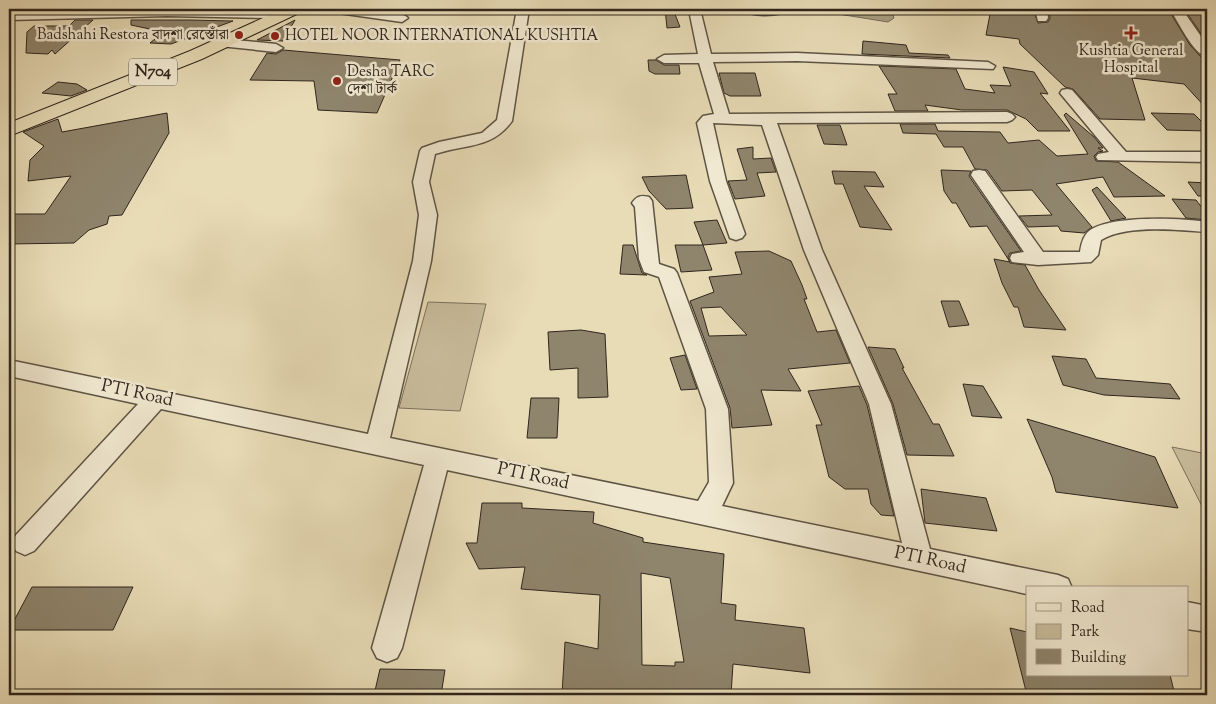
<svg xmlns="http://www.w3.org/2000/svg" width="1216" height="704" font-family="'Sorts Mill Goudy','Noto Serif Bengali',serif">
  <style>
    .green { fill: #c9bd9d; stroke: #7c725d }
    .water { fill: #a99e83; stroke: #786e5a }
    .building { fill: #8f856d; stroke: #2f261d; fill-rule: evenodd }
    .lines { fill: none; stroke-linecap: round; stroke-linejoin: round }
    .minor-casing { stroke: #5d5444; stroke-width: 3 }
    .highway-casing { stroke: #2f261d; stroke-width: 2 }
    .minor { fill: #f0e8d0; fill-rule: evenodd }
    .highway { fill: #e8dcb7; fill-rule: evenodd }
    .poi-dot { fill: #8f2418; stroke: #f0e8d0; stroke-width: 2 }
    .labels { text-anchor: middle; dominant-baseline: central; stroke-width: 5; stroke-linejoin: round; paint-order: stroke }
    .far-poi-label { font-size: 15px; fill: #2f261d; stroke: #f0e8d0; text-anchor: start }
    .shield { fill: #f0e8d0; stroke: #696053; stroke-width: 1 }
    .shield-label { font-size: 16px; font-weight: bold; fill: #2f261d }
    .street-label { font-size: 18px; fill: #2f261d; stroke: #f0e8d0 }
  </style>
  <rect width="100%" height="100%" fill="#e8dcb7"/>
  <filter id="stains"><feTurbulence type="fractalNoise" baseFrequency=".004" numOctaves="4"/><feColorMatrix values="0 0 0 0 .2 0 0 0 0 .09 0 0 0 0 .02 0 0 0 .5 -.17"/></filter>
  <radialGradient id="worn" r=".72"><stop offset=".6" stop-color="#630" stop-opacity="0"/><stop offset="1" stop-color="#630" stop-opacity=".3"/></radialGradient>
  <g class="green">
    <path d="M428,302L486,304L460,411L399,408Z"/>
    <path d="M1172,447L1207,454V516Z"/>
  </g>
  <path class="water" d="M807,9H891L894,18L888,22Z"/>
  <g class="building">
    <path d="M665,9H673L680,27L667,28Z"/>
    <path d="M991,9H1033L1038,23L1048,22L1050,18L1049,9H1168L1190,45L1200,56L1207,59V109L1184,84L1132,78L1145,120L1100,119L1073,89L1065,87L1020,44L1019,39L986,35Z"/>
    <path d="M1184,9H1207V42Z"/>
    <path d="M75,20H93L55,54L52,50L48,54L26,53L27,32L34,26H69Z"/>
    <path d="M131,20H190L233,21L171,44L150,43L164,32L131,25Z"/>
    <path d="M295,20L283,41L257,40Z"/>
    <path d="M863,41L906,45L909,53L948,55L950,58L862,54Z"/>
    <path d="M283,50L400,60L377,113L318,110L314,81L250,80L267,53L276,54Z"/>
    <path d="M648,60H656L664,65H679L680,74H655L649,71Z"/>
    <path d="M879,66L956,69L965,89L995,93L990,85L1011,86L1003,67L1034,72L1048,94L1040,93L1070,131H1038L1026,119L1007,110H962L925,105L928,111H895L888,94H897Z"/>
    <path d="M719,73H755L761,96H730L724,93Z"/>
    <path d="M58,82L77,84L87,90L71,96L42,93Z"/>
    <path d="M167,113L169,133L122,215L109,216L107,224L89,230L74,243L9,244V214H45L71,176L28,181L30,160L44,146L23,132L58,119L62,132Z"/>
    <path d="M1066,113L1094,137L1103,148H1098L1103,151L1098,152L1094,156L1096,161L1118,162L1165,196L1114,197L1103,177L1056,184L1092,227L1084,233L1061,231L1058,226L1028,227L1019,216L1052,215L1032,190L1002,191L987,170L975,169L963,147H944L936,134L903,133L900,124H935L938,131L1000,132L1008,143L1039,140L1057,156L1088,154L1064,115Z"/>
    <path d="M1151,113L1194,114L1207,127V131L1167,130Z"/>
    <path d="M817,125H840L847,145L824,144Z"/>
    <path d="M753,147V159L771,158L776,172L757,173L765,196L735,199L728,181L747,180L737,149Z"/>
    <path d="M941,170L971,171L969,176L1021,251L1010,253L1008,257L1010,263L1025,265L1039,290L1066,330L1024,327L1018,307H1014L1002,283L994,259L1010,262L987,226L970,227L956,203H952L944,191Z"/>
    <path d="M832,171L875,172L884,187L864,186L892,230L860,227L843,184H835Z"/>
    <path d="M686,175L693,208L666,209L649,191L642,177Z"/>
    <path d="M1188,182L1207,183V196H1198Z"/>
    <path d="M1097,187L1126,218L1111,221L1092,190Z"/>
    <path d="M1172,199L1196,200L1207,214V220L1186,218Z"/>
    <path d="M717,220L727,243L703,245L694,222Z"/>
    <path d="M623,245H633L642,273L647,275L620,274Z"/>
    <path d="M675,245H703L712,270L681,272Z"/>
    <path d="M769,251L791,261L802,285L807,299H804L817,332L836,330L850,363L788,369L801,391L761,390L772,425L732,428L730,408L690,301L714,292L709,277L742,274L735,252ZM721,307L747,335L709,336L701,308Z"/>
    <path d="M941,301H959L969,325L949,327Z"/>
    <path d="M581,330L605,334L608,397L578,398V368L550,370L548,332Z"/>
    <path d="M868,347L895,349L904,368H902L933,424H939L954,456L907,455L893,404Z"/>
    <path d="M685,355L697,389L681,390L670,358Z"/>
    <path d="M1052,356L1086,359L1096,378L1170,384L1180,399L1104,395L1063,385Z"/>
    <path d="M963,384L983,386L1002,418L972,416Z"/>
    <path d="M859,386L867,405L894,516L881,515L871,504L868,489H845L829,477L816,425H822L808,391Z"/>
    <path d="M531,398H559L557,438H527Z"/>
    <path d="M1027,419L1155,457L1178,508L1056,492L1052,477Z"/>
    <path d="M921,489L986,498L997,531L925,523Z"/>
    <path d="M482,503H522V508L594,512L593,523L643,538V542L724,554L721,603L736,605L735,620L804,628L810,673L733,664L731,695H562L565,642L598,649L600,595L521,589L525,567L479,569L466,543H477ZM641,573L670,578L684,662H675V666L642,665Z"/>
    <path d="M32,587H133L113,630H9Z"/>
    <path d="M1010,628L1027,632V675H1170L1175,695H1027Z"/>
    <path d="M380,669L445,670L441,695H374Z"/>
  </g>
  <g class="lines">
    <g class="minor-casing">
      <g id="minor">
        <path d="M150,9L267,10L284,14L286,17L280,21L267,18L167,16L9,20V12Z"/>
        <path d="M332,9C346,8 400,9 408,18L402,22L338,13Z"/>
        <path d="M517,9H529L512,121C492,149 465,144 435,154L429,182L437,215L431,261L390,438L698,501L709,482L706,409L659,277L644,272L639,259L635,207L632,203C637,196 641,195 649,197L652,201L659,264L674,269L677,273L728,409L733,483L722,506L902,543L869,404L804,250L762,125L713,123L726,181L745,234L742,238L736,240L730,238L710,181L697,123L703,116L714,114L699,63H664L657,59L664,55L698,54L689,10L700,9L711,54L797,53L988,62L995,66L993,69L797,61L713,62L729,114L1007,112L1012,114L1015,117L1012,120L1007,122L777,123L822,250L891,404L930,549L1058,575L1068,579L1072,588H1027V594L447,470L402,648L397,658L387,662L377,658L372,648L424,465L161,409L34,551L25,555L16,551L12,543L16,535L138,404L9,376V360L368,434L413,261L419,215L413,182L420,151L422,148L439,142L482,133L497,120Z"/>
        <path d="M742,9H789C781,17 750,17 742,9Z"/>
        <path d="M1035,9H1047L1048,18L1046,21H1038Z"/>
        <path d="M1170,9H1182L1207,45V57C1193,54 1178,21 1170,9Z"/>
        <path d="M225,39L276,44L283,48L276,52L220,46L218,43Z"/>
        <path d="M1067,89L1072,90L1126,152H1207V162L1098,160L1096,157L1098,154L1109,152L1060,93L1062,90Z"/>
        <path d="M979,170L985,171L1043,252H1080C1081,245 1083,236 1089,231C1110,215 1181,218 1207,222V232C1179,230 1126,224 1101,240L1098,255L1091,262L1038,265L1012,262L1010,258L1012,254L1024,252L971,175L973,171Z"/>
        <path d="M1187,602L1207,606V632L1187,629Z"/>
      </g>
    </g>
    <g class="highway-casing">
      <path id="highway" d="M283,9H303L301,12L202,59L9,136V123L190,51Z"/>
    </g>
    <use href="#minor" class="minor"/>
    <use href="#highway" class="highway"/>
  </g>
  <g class="poi-dot">
    <path d="M1128.5 25.5h5v5h5v5h-5v5h-5v-5h-5v-5h5z"/>
    <circle cx="239" cy="35" r="5"/>
    <circle cx="275" cy="36" r="5"/>
    <circle cx="337" cy="81" r="5"/>
  </g>
  <g class="labels">
    <g class="far-poi-label">
      <text x="229" y="35" text-anchor="end">Badshahi Restora বাদশা রেস্তোঁরা</text>
      <text x="285" y="36">HOTEL NOOR INTERNATIONAL KUSHTIA</text>
      <text x="1131" y="51" text-anchor="middle">Kushtia General<tspan x="1131" dy="17">Hospital</tspan></text>
      <text x="347" y="72">Desha TARC<tspan x="347" dy="17">দেশা টার্ক</tspan></text>
    </g>
    <rect class="shield" x="129" y="58.5" width="48" height="27" rx="4"/>
    <g class="shield-label">
      <text x="153" y="72">N704</text>
    </g>
    <g class="street-label">
      <text transform="translate(137 394) rotate(12)">PTI Road</text>
      <text transform="translate(533 477) rotate(12)">PTI Road</text>
      <text transform="translate(930 561) rotate(12)">PTI Road</text>
    </g>
  </g>
  <rect width="1216" height="704" fill="none" stroke="#e8dcb7" stroke-width="30"/>
  <rect x="10" y="10" width="1196" height="684" fill="none" stroke="#2f261d" stroke-width="2.5"/>
  <rect x="15" y="15" width="1186" height="674" fill="none" stroke="#2f261d"/>
  <rect x="1026" y="586" width="162" height="90" fill="#f0e8d0" stroke="#a39a88"/>
  <rect x="1036" y="603" width="25" height="8" fill="#f0e8d0" stroke="#a39a88"/>
  <text x="1071" y="612" font-size="15" fill="#2f261d">Road</text>
  <rect x="1036" y="624" width="25" height="15" fill="#c9bd9d" stroke="#a39a88"/>
  <text x="1071" y="636" font-size="15" fill="#2f261d">Park</text>
  <rect x="1036" y="649" width="25" height="15" fill="#8f856d" stroke="#a39a88"/>
  <text x="1071" y="662" font-size="15" fill="#2f261d">Building</text>
  <rect width="100%" height="100%" filter="url(#stains)"/>
  <rect width="100%" height="100%" fill="url(#worn)"/>
</svg>
